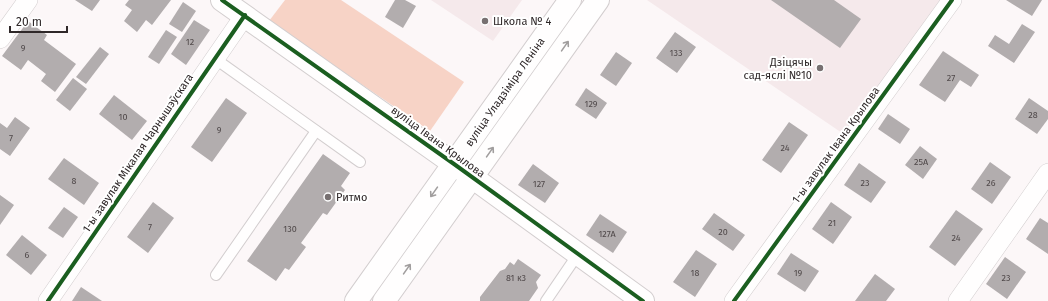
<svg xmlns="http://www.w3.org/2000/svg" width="1048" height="301" font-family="'Fira Sans',sans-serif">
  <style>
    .built { fill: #f5e9eb }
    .green { fill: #f7d3c6 }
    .building { fill: #b2adae }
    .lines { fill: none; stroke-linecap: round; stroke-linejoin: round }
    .lane-casing { stroke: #d3cecf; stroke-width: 12 }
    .street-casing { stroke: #d3cecf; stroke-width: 20 }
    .secondary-casing { stroke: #d3cecf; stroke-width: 24 }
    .primary-casing { stroke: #d3cecf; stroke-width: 24 }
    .lane { stroke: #fffefe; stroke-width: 10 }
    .street { stroke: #fffefe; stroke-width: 19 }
    .secondary { stroke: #fffefe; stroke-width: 22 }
    .primary { stroke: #fffefe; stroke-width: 22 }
    .cycleway-casing { stroke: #fff; stroke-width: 6 }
    .cycleway { stroke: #1b5e20; stroke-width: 4 }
    .oneway { stroke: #a19e9e }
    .poi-dot { fill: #777071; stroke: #fff; stroke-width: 1.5 }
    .labels { text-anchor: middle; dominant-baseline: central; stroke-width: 4; stroke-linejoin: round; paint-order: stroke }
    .number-label { font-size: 9px; fill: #50494a }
    .poi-label { font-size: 11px; fill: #2f2829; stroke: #fff; text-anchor: start }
    .street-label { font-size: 11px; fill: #2f2829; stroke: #fff }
  </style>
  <rect width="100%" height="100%" fill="#fcf7f8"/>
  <g class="built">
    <path d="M431,0H522L493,41Z"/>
    <path d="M647,0H939L941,1L845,135Z"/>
  </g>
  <path class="green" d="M285,0H341L464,82L430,131L269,21Z"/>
  <g class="building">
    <path d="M75,0H100L92,11Z"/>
    <path d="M129,0H171L152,25L146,20L137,32L124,21L132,10L125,5Z"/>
    <path d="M395,0H405L416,6L403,28L385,17Z"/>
    <path d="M771,0H834L861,19L840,48Z"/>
    <path d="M1006,0H1042L1032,16Z"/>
    <path d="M183,2L196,11L182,32L169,24Z"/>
    <path d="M194,20L210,30L186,65L171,54Z"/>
    <path d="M28,21L47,35L44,40L76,64L55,92L41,81L46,74L28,60L21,70L2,56Z"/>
    <path d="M1022,24L1035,32L1014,63L988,46L995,35L1009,44Z"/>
    <path d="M166,30L177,37L159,64L148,57Z"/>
    <path d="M675,32L696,47L677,73L656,58Z"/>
    <path d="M100,47L109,54L86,84L76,77Z"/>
    <path d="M943,51L979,75L971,87L960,80L945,102L919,85Z"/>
    <path d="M616,52L632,63L616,86L600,75Z"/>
    <path d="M73,78L87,89L70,111L56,100Z"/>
    <path d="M586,88L607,103L596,119L575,105Z"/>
    <path d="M114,95L147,121L132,140L99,114Z"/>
    <path d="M226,98L247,113L212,162L191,147Z"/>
    <path d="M1029,98L1048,111V119L1037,134L1015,119Z"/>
    <path d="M888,114L910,129L900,144L878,129Z"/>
    <path d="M15,117L30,128L10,156L0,149V123L7,128Z"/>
    <path d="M789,122L808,135L781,173L762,160Z"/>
    <path d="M920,146L937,159L923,179L905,165Z"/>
    <path d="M323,154L350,173L341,186L345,190L327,215L323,213L301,243L306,247L289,270L285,268L276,281L247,261Z"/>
    <path d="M64,158L99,183L84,205L48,179Z"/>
    <path d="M990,162L1011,177L992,204L971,189Z"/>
    <path d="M859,163L886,182L871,203L844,185Z"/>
    <path d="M533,164L559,183L545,203L518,185Z"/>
    <path d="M0,195L14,205L0,225Z"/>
    <path d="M153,202L174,218L148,253L127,237Z"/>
    <path d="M831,202L852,217L833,244L812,229Z"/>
    <path d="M64,207L78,217L63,238L48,228Z"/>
    <path d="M956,210L983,229L955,266L929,247Z"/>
    <path d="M714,213L745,235L733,251L702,229Z"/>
    <path d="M600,214L627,232L613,253L586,235Z"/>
    <path d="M1040,218L1048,223V254L1026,239Z"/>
    <path d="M22,235L47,255L31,275L6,255Z"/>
    <path d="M696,250L717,264L695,297L673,282Z"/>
    <path d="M791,253L819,271L805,292L777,274Z"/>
    <path d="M1005,257L1026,272L1007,299L986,284Z"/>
    <path d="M518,259L541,275L536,282L538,288L529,301H480V297L500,271L505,269L510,262L514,265Z"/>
    <path d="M875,274L895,289L886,301H855Z"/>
    <path d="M81,287L102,301H72Z"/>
  </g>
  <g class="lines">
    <g class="lane-casing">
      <g id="lane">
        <path d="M214,58L360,162"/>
        <path d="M216,275L316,131"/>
        <path d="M546,301L578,254"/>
      </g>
    </g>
    <g class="street-casing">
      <g id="street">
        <path d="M0,39L28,0"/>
        <path d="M48,301L245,15"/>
        <path d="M734,301L952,0"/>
        <path d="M958,301L1048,173"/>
      </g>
    </g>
    <g class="secondary-casing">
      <path id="secondary" d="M222,0L454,164L643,301"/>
    </g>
    <g class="primary-casing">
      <g id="primary">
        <path d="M356,301L570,0"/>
        <path d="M384,301L598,0"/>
      </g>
    </g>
    <use href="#lane" class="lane"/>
    <use href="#street" class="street"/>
    <use href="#secondary" class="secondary"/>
    <use href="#primary" class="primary"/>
    <g class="cycleway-casing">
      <g id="cycleway">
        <path d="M222,0L454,164L643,301"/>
        <path d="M48,301L245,15"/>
        <path d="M734,301L952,0"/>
      </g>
    </g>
    <use href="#cycleway" class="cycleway"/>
  </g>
  <defs><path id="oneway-shaft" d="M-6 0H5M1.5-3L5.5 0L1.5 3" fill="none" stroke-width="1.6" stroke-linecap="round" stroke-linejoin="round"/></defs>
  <g class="oneway">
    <use href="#oneway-shaft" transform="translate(565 46) rotate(-55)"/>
    <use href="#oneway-shaft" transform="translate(490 152) rotate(-55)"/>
    <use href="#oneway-shaft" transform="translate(434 192) rotate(125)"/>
    <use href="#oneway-shaft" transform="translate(407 269) rotate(-55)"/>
  </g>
  <g class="poi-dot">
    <circle cx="485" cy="21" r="4"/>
    <circle cx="820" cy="68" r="4"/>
    <circle cx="328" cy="197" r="4"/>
  </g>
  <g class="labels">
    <g class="number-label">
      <text x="190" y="42">12</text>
      <text x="23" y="48">9</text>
      <text x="676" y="53">133</text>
      <text x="951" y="78">27</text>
      <text x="591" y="104">129</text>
      <text x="1033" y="115">28</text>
      <text x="123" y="117">10</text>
      <text x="219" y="130">9</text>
      <text x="11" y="138">7</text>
      <text x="785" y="148">24</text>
      <text x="921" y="162">25А</text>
      <text x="74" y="181">8</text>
      <text x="865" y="183">23</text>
      <text x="991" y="183">26</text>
      <text x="539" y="184">127</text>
      <text x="832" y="223">21</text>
      <text x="150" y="227">7</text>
      <text x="290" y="229">130</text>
      <text x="723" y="232">20</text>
      <text x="607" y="234">127А</text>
      <text x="956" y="238">24</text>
      <text x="27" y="255">6</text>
      <text x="695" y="273">18</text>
      <text x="798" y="273">19</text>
      <text x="516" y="278">81 к3</text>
      <text x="1006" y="278">23</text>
    </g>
    <g class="poi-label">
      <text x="493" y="21">Школа № 4</text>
      <text x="812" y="62" text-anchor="end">Дзіцячы<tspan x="812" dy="13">сад-яслі №10</tspan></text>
      <text x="336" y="197">Ритмо</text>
    </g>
    <g class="street-label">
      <text transform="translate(505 92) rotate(-55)">вуліца Уладзіміра Леніна</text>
      <text transform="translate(438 142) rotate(36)">вуліца Івана Крылова</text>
      <text transform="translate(836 145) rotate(-54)">1-ы завулак Івана Крылова</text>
      <text transform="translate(138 153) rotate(-56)">1-ы завулак Мікалая Чарнышэўскага</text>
    </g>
  </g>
  <path d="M10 26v6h57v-6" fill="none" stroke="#2f2829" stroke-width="2"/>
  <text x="16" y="26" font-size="12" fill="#2f2829" stroke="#ffffff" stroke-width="3" paint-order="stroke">20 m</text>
</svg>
